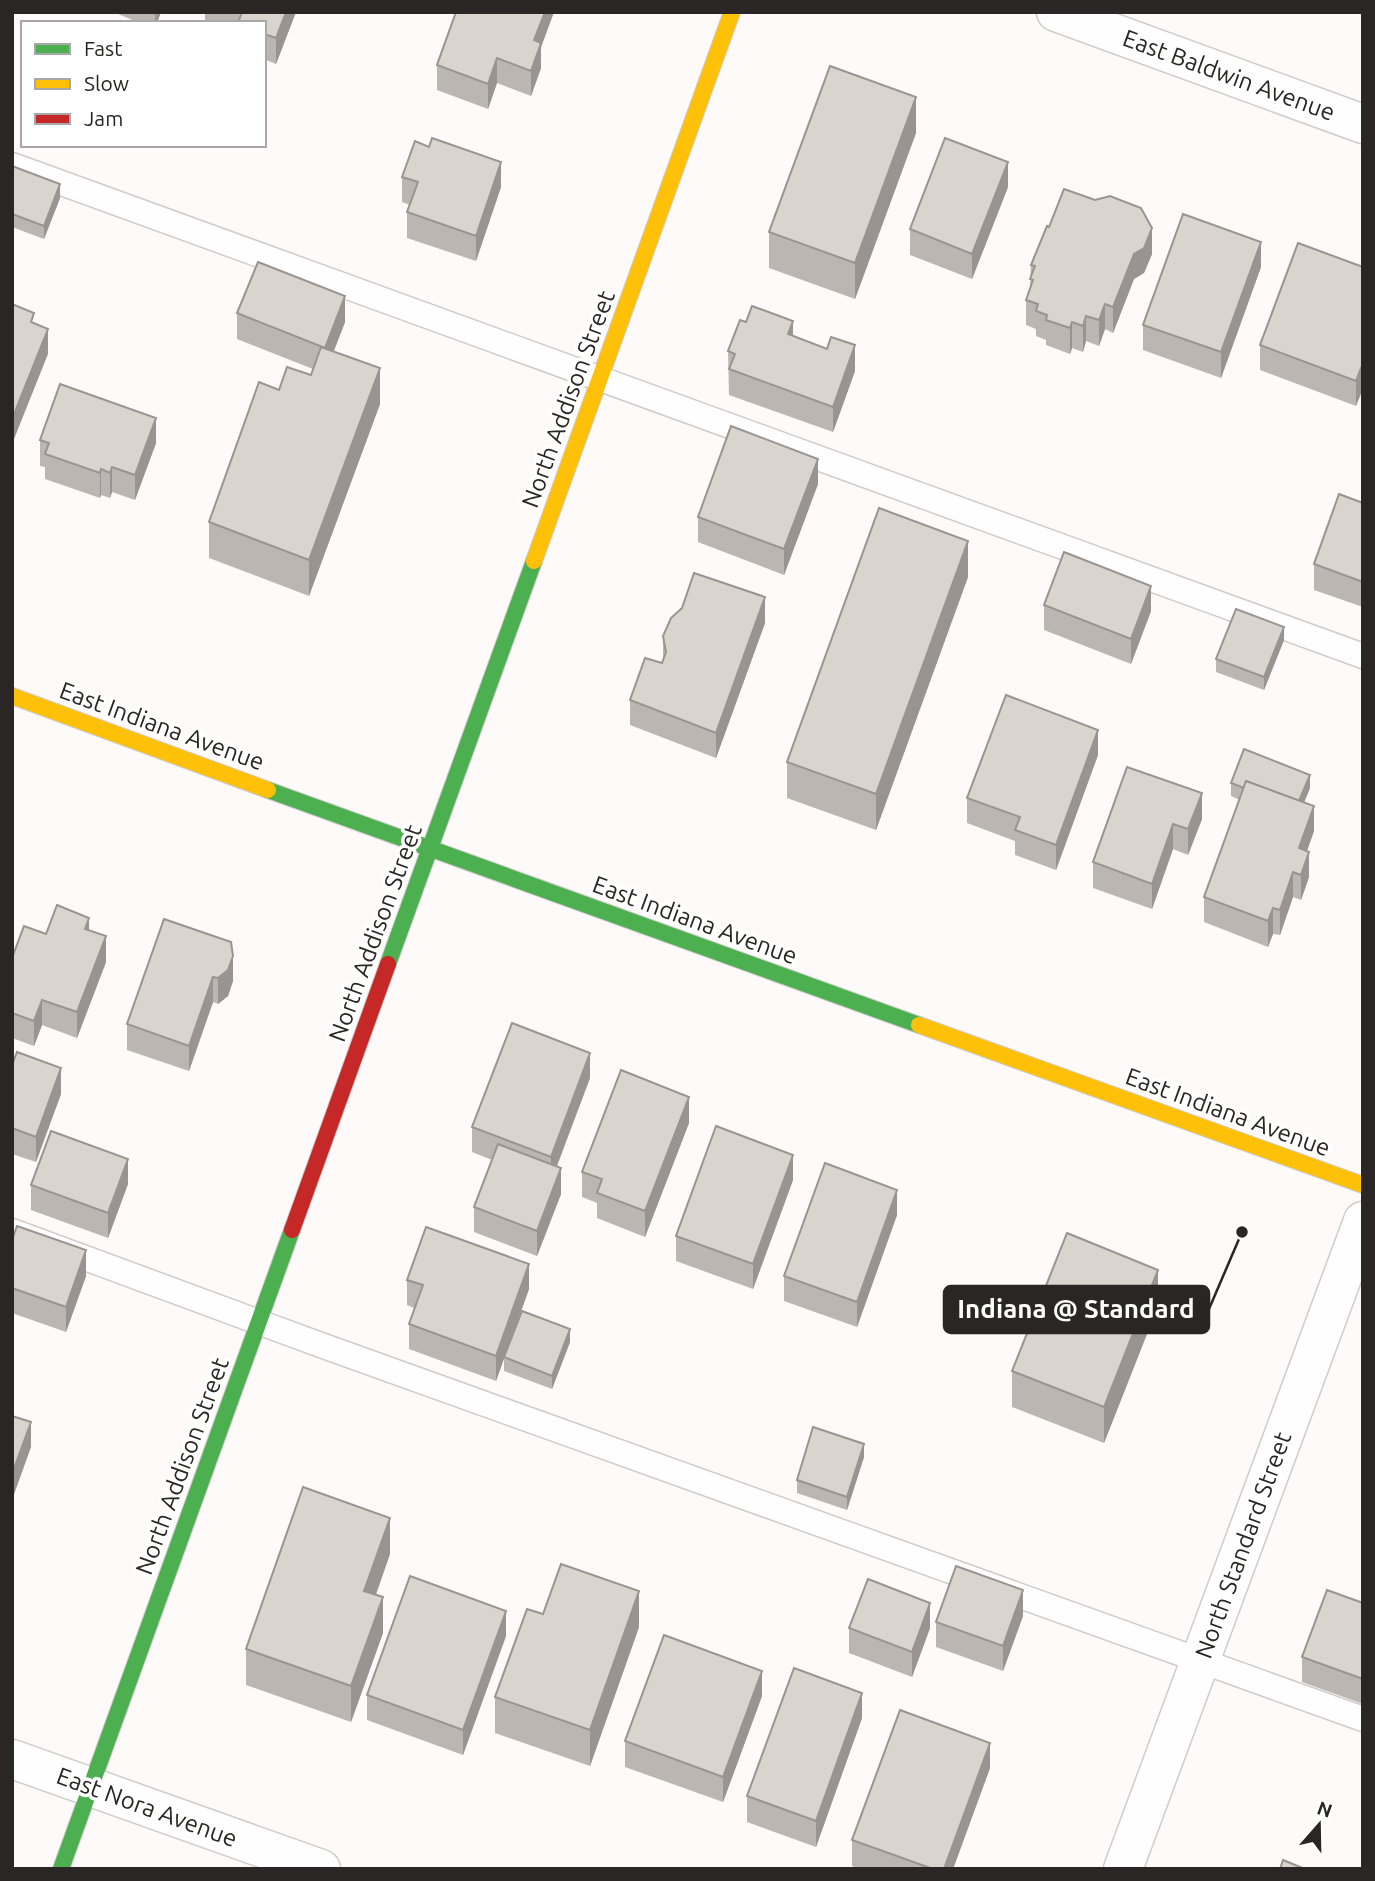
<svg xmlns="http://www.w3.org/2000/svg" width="1375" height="1881" font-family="Ubuntu,sans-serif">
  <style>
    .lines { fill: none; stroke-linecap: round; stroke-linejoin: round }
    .lane-casing { stroke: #cfcccb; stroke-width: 27 }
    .street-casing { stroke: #cfcccb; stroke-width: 41 }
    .fast-casing { stroke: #cfcccb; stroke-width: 18 }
    .slow-casing { stroke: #cfcccb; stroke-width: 18 }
    .jam-casing { stroke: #cfcccb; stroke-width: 18 }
    .lane { stroke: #fffefe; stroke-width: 24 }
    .street { stroke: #fffefe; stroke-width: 38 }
    .fast { stroke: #4caf50; stroke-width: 16 }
    .slow { stroke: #ffc107; stroke-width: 16 }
    .jam { stroke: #c62828; stroke-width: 16 }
    .wall { fill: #bbb6b2 }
    .shaded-wall { fill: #999491 }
    .building { fill: #dad4cf; stroke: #999491; stroke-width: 2 }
    .labels { text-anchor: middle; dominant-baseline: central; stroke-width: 7; stroke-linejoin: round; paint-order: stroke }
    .street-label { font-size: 24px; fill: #292625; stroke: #fff }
    .leader { fill: none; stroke: #292625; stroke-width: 2.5 }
    .callout-dot { fill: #292625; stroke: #fff; stroke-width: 2.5 }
    .callout { fill: #292625; stroke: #292625; stroke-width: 2.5 }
    .callout-label { font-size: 26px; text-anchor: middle; font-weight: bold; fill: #fff }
  </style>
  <rect width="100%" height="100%" fill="#fdfaf9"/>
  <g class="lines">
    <g class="lane-casing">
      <g id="lane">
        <path d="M12,165L1363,656"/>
        <path d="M12,1231L318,1344L1363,1719"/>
      </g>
    </g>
    <g class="street-casing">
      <g id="street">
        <path d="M1056,12L1363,124"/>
        <path d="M12,1759L321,1869"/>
        <path d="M1123,1869L1363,1221"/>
      </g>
    </g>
    <g class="fast-casing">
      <g id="fast">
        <path d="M268,790L919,1025"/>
        <path d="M388,964L534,561"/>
        <path d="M61,1869L292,1230"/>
      </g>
    </g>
    <g class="slow-casing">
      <g id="slow">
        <path d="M534,561L732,12"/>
        <path d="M12,696L268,790"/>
        <path d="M919,1025L1363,1185"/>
      </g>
    </g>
    <g class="jam-casing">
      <path id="jam" d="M292,1230L388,964"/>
    </g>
    <use href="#lane" class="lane"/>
    <use href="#street" class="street"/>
    <use href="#fast" class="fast"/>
    <use href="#slow" class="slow"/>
    <use href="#jam" class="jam"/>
  </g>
  <g class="wall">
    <path d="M113,12H161L157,23H140Z"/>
    <path d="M205,12H296L276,64L264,59V23H208L205,21Z"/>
    <path d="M554,12L541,47V68L531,96L497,83L488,109L437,90V65Z"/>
    <path d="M916,133L855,299L769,268V232Z"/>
    <path d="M12,166L60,198L44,239L12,227Z"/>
    <path d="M402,177L501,187L476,261L407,238V212L410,205L402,202Z"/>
    <path d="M1008,187L972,279L910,255V229Z"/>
    <path d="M1152,254L1144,273L1134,279L1113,333L1105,329L1099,346L1086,341L1083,352L1072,348L1070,354L1046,345V340L1036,336V329L1026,325V300L1030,287L1031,265Z"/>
    <path d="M1261,267L1221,378L1143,350V325Z"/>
    <path d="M1363,267L1356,406L1260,370V345Z"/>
    <path d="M237,313L345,322L334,351L380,404L309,596L209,558V522L279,390L311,375L313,369L237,339Z"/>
    <path d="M746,322L793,336L855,371L833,432L729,395L728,351Z"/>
    <path d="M40,440L156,443L135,500L112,492L110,498L101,495L100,498L45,479V467L40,466Z"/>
    <path d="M818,484L784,575L698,542V517Z"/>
    <path d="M1363,503V607L1314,590V564Z"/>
    <path d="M968,577L876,830L787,798V762Z"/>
    <path d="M1044,605L1151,611L1131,664L1044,630Z"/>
    <path d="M765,623L716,758L630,725V700L662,663L663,660V636Z"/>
    <path d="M1284,640L1264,690L1216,672V659Z"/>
    <path d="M1098,755L1056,870L1015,855V841L967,823V798Z"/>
    <path d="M1127,767L1202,819L1188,855L1173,849L1152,909L1093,888V862Z"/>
    <path d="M1231,783L1310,788L1304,802L1314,831L1307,851L1309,877L1301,900L1293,897L1280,935L1273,934L1268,947L1204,922V897L1240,800L1231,796Z"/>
    <path d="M164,919L233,981L228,996L218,1004L213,1002L189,1071L127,1050V1024Z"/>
    <path d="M89,930L106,962L77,1038L42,1025L34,1046L12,1038V958L46,934Z"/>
    <path d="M12,1065L61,1094L36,1162L12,1154Z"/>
    <path d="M590,1078L556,1166L561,1194L537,1256L474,1232V1207L492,1160L472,1152V1127Z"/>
    <path d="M689,1123L645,1237L597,1218V1203L582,1197V1172Z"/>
    <path d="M793,1180L753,1289L676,1261V1236Z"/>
    <path d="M128,1184L108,1238L31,1210V1185Z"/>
    <path d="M897,1215L857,1327L784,1301V1276Z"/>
    <path d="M12,1237L86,1276L66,1332L12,1313Z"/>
    <path d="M407,1280L529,1289L505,1356L570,1342L552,1389L504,1371V1358L496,1381L409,1349V1324L414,1308L407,1305Z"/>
    <path d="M1158,1306L1104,1443L1012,1407V1371Z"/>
    <path d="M864,1457L847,1510L797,1493V1480Z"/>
    <path d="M390,1554L376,1595L383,1633L351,1722L246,1685V1649Z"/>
    <path d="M1363,1603V1704L1302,1682V1657Z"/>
    <path d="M543,1614L639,1627L590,1766L495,1733V1697Z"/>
    <path d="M1023,1616L1003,1671L936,1647V1622Z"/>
    <path d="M849,1628H930L912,1677L849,1653Z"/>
    <path d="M506,1636L463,1755L367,1720V1695Z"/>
    <path d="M762,1696L723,1802L625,1767V1741Z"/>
    <path d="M862,1718L816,1847L747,1822V1796Z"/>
    <path d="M990,1768L953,1869H861L852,1866V1840Z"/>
  </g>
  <g class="shaded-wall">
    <path d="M155,12H161L157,23H155Z"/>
    <path d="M286,12H296L276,64V38Z"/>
    <path d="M545,12H554L541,47V68L531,96V71L534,40Z"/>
    <path d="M497,58V83L488,109V84Z"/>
    <path d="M916,97V133L855,299V263Z"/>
    <path d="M501,162V187L476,261V236Z"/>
    <path d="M1008,162V187L972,279V254Z"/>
    <path d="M60,184V198L44,239V226Z"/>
    <path d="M1152,228V254L1144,273L1134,279L1113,333V307L1134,254Z"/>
    <path d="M1261,242V267L1221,378V352Z"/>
    <path d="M345,296V322L325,373V348Z"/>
    <path d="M1105,304V329L1099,346V320Z"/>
    <path d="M1086,316V341L1083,352V326Z"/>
    <path d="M793,321V346L788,334Z"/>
    <path d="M1072,322V348L1070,354V328Z"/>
    <path d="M48,329V354L12,444V419Z"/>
    <path d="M855,345V371L833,432V407Z"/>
    <path d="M1363,363V389L1356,406V381Z"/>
    <path d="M380,368V404L309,596V560Z"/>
    <path d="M156,418V443L135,500V475Z"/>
    <path d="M818,459V484L784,575V549Z"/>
    <path d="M112,467V492L110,498V473Z"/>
    <path d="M101,469V495L100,498V473Z"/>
    <path d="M968,541V577L876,830V794Z"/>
    <path d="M1151,586V611L1131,664V639Z"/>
    <path d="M765,597V623L716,758V733Z"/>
    <path d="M1284,627V640L1264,690V677Z"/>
    <path d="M1098,730V755L1056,870V845Z"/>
    <path d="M1310,775V788L1296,822V809Z"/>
    <path d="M1202,793V819L1188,855V829Z"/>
    <path d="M1314,806V831L1299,873V848Z"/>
    <path d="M1173,824V849L1152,909V884Z"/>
    <path d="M1309,852V877L1301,900V875Z"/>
    <path d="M1293,872V897L1280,935V910Z"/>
    <path d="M1273,908V934L1268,947V921Z"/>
    <path d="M89,918V943L85,929Z"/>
    <path d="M106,936V962L77,1038V1012Z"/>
    <path d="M233,956V981L228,996L218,1004V978Z"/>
    <path d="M213,977V1002L189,1071V1046Z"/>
    <path d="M42,1000V1025L34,1046V1021Z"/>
    <path d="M590,1053V1078L551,1182V1157Z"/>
    <path d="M61,1068V1094L36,1162V1137Z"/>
    <path d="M689,1097V1123L645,1237V1211Z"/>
    <path d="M793,1155V1180L753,1289V1264Z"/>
    <path d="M128,1159V1184L108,1238V1213Z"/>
    <path d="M561,1168V1194L537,1256V1231Z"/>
    <path d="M897,1190V1215L857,1327V1302Z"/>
    <path d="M86,1250V1276L66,1332V1307Z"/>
    <path d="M529,1264V1289L496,1381V1356Z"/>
    <path d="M1158,1270V1306L1104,1443V1407Z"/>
    <path d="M570,1329V1342L552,1389V1376Z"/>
    <path d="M31,1422V1447L12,1500V1474Z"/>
    <path d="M864,1444V1457L847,1510V1497Z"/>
    <path d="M390,1518V1554L364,1627V1591Z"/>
    <path d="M1023,1590V1616L1003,1671V1646Z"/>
    <path d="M639,1591V1627L590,1766V1730Z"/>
    <path d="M383,1597V1633L351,1722V1686Z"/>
    <path d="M930,1603V1628L912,1677V1652Z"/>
    <path d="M506,1611V1636L463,1755V1730Z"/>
    <path d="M762,1671V1696L723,1802V1777Z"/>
    <path d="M862,1693V1718L816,1847V1821Z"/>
    <path d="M990,1743V1768L953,1869H944Z"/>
  </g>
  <g class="building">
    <path d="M242,12H286L276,38L264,34V23H238Z"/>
    <path d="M456,12H545L534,40L541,43L531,71L497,58L488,84L437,65Z"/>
    <path d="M830,66L916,97L855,263L769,232Z"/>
    <path d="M432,138L501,162L476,236L407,212L418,182L402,177L415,141L429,147Z"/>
    <path d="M945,138L1008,162L972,254L910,229Z"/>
    <path d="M12,166L60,184L44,226L12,214Z"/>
    <path d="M1064,189L1095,200L1110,196L1141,208L1152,228L1144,248L1134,254L1113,307L1105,304L1099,320L1086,316L1083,326L1072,322L1070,328L1046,320L1047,315L1036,311L1038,304L1026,300L1033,280L1030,279L1035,266L1031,265L1047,226L1049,227Z"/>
    <path d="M1183,214L1261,242L1221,352L1143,325Z"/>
    <path d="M1298,243L1363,267V363L1356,381L1260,345Z"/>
    <path d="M258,262L345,296L325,348L237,313Z"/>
    <path d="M12,304L34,313L31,322L48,329L12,419Z"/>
    <path d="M752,306L793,321L788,334L827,349L831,337L855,345L833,407L729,369L735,354L728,351L740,320L746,322Z"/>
    <path d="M321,347L380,368L309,560L209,522L259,382L279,390L287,367L311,375Z"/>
    <path d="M60,384L156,418L135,475L112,467L110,473L101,469L100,473L45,454L49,443L40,440Z"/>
    <path d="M731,426L818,459L784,549L698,517Z"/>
    <path d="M1339,494L1363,503V582L1314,564Z"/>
    <path d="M879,508L968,541L876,794L787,762Z"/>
    <path d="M1064,552L1151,586L1131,639L1044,605Z"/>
    <path d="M694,573L765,597L716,733L630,700L645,658L662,663L666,652L663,636L671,618L682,608Z"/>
    <path d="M1236,609L1284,627L1264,677L1216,659Z"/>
    <path d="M1006,695L1098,730L1056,845L1015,830L1020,817L967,798Z"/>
    <path d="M1244,749L1310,775L1299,801L1246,781L1244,788L1231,783Z"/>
    <path d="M1127,767L1202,793L1188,829L1173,824L1152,884L1093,862Z"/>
    <path d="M1246,781L1314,806L1299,848L1309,852L1301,875L1293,872L1280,910L1273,908L1268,921L1204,897Z"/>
    <path d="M57,905L89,918L85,929L106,936L77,1012L42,1000L34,1021L12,1013V958L24,926L46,934Z"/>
    <path d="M164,919L231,942L233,956L228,970L218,978L213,977L189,1046L127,1024Z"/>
    <path d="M512,1023L590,1053L551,1157L472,1127Z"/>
    <path d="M17,1052L61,1068L36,1137L12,1128V1065Z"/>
    <path d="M621,1070L689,1097L645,1211L597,1193L602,1179L582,1172Z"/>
    <path d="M716,1126L793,1155L753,1264L676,1236Z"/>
    <path d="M51,1131L128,1159L108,1213L31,1185Z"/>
    <path d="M498,1144L561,1168L537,1231L474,1207Z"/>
    <path d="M825,1163L897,1190L857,1302L784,1276Z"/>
    <path d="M17,1226L86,1250L66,1307L12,1288V1240Z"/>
    <path d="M426,1227L529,1264L496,1356L409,1324L423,1285L407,1280Z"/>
    <path d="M1067,1233L1158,1270L1104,1407L1012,1371Z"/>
    <path d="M522,1311L570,1329L552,1376L504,1357Z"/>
    <path d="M12,1416L31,1422L12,1474Z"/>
    <path d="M813,1427L864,1444L847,1497L797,1480Z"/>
    <path d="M303,1487L390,1518L364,1591L383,1597L351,1686L246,1649Z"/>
    <path d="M561,1564L639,1591L590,1730L495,1697L527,1609L543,1614Z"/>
    <path d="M956,1566L1023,1590L1003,1646L936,1622Z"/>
    <path d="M410,1576L506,1611L463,1730L367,1695Z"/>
    <path d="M868,1579L930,1603L912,1652L849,1628Z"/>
    <path d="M1327,1590L1363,1603V1679L1302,1657Z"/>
    <path d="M664,1635L762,1671L723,1777L625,1741Z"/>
    <path d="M794,1668L862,1693L816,1821L747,1796Z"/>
    <path d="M900,1710L990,1743L944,1869H933L852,1840Z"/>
    <path d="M1283,1860L1305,1869H1280Z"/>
  </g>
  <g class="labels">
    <g class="street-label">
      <text transform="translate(1229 75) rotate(20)">East Baldwin Avenue</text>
      <text transform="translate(568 399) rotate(-70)">North Addison Street</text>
      <text transform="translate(162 726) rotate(20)">East Indiana Avenue</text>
      <text transform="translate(695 920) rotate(20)">East Indiana Avenue</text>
      <text transform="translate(375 933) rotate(-70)">North Addison Street</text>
      <text transform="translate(1228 1112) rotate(20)">East Indiana Avenue</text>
      <text transform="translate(182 1466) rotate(-70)">North Addison Street</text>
      <text transform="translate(1243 1545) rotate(-70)">North Standard Street</text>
      <text transform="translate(147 1807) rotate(20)">East Nora Avenue</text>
    </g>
  </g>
  <path class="leader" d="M1242 1232L1209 1309"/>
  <circle class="callout-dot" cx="1242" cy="1232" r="7"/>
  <rect class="callout" x="944" y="1286" width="265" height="47" rx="7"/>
  <g class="callout-label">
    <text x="1076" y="1318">Indiana @ Standard</text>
  </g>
  <rect width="1375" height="1881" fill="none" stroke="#292625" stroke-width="28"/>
  <rect x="21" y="21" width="245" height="126" fill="#ffffff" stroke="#a9a8a8" stroke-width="2"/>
  <rect x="35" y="44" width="35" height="10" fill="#4caf50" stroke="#a9a8a8" stroke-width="2"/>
  <text x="84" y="56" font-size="21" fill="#292625">Fast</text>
  <rect x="35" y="79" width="35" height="10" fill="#ffc107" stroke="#a9a8a8" stroke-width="2"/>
  <text x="84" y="91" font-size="21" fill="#292625">Slow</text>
  <rect x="35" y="114" width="35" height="10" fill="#c62828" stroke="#a9a8a8" stroke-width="2"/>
  <text x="84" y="126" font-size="21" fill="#292625">Jam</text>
  <g transform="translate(1319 1825) rotate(20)" stroke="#ffffff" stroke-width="5" paint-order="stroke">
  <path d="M0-5L12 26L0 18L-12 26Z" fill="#292625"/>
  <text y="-10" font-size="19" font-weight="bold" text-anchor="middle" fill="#292625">N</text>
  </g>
</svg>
